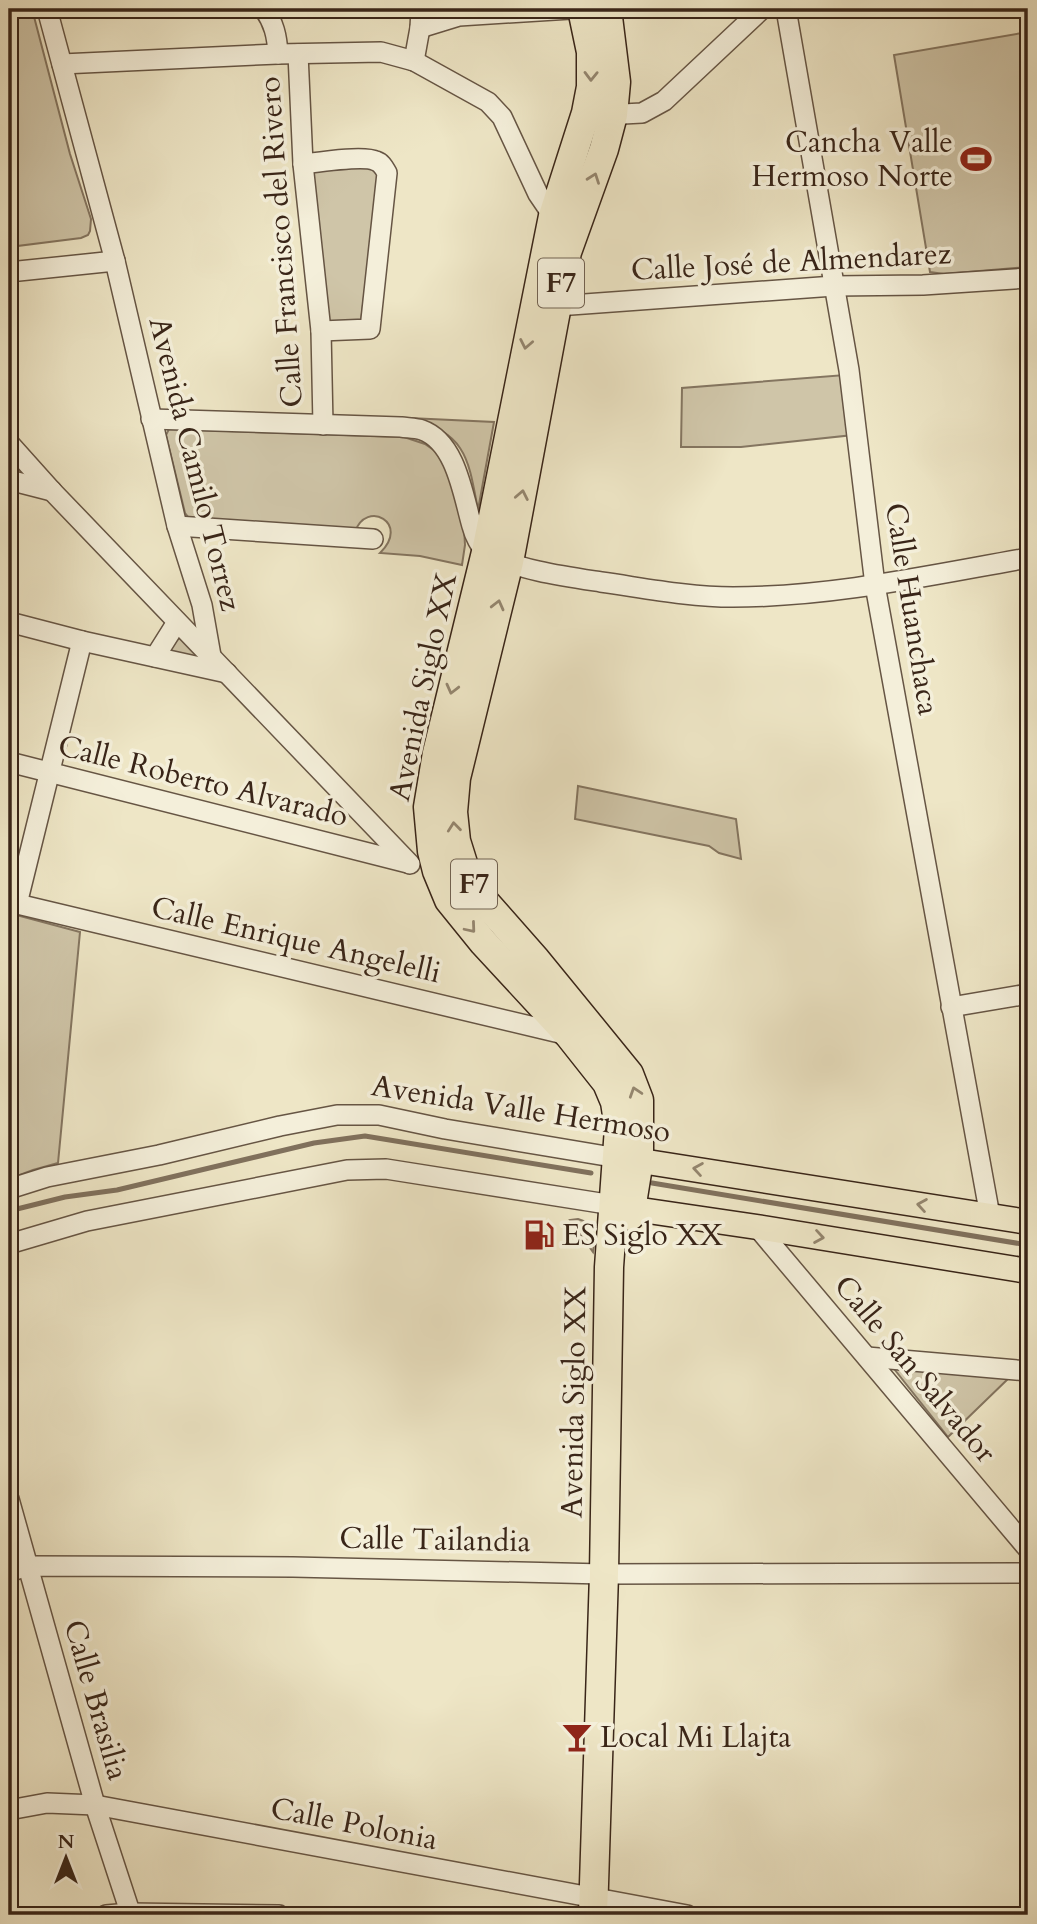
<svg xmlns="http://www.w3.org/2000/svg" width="1037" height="1924" font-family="Cardo,serif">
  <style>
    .green { fill: #cfc5a8; stroke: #847560; stroke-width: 2 }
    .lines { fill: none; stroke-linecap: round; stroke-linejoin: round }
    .stream { stroke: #80715d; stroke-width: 5 }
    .minor-casing { stroke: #654; stroke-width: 22 }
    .major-casing { stroke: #392518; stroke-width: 27 }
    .highway-casing { stroke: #392518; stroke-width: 31 }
    .minor { stroke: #f4efda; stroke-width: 19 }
    .major { stroke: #eee6c6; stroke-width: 24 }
    .highway { stroke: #eee6c6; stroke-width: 28 }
    .oneway { stroke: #94866f }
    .labels { text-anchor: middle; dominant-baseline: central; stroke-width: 7; stroke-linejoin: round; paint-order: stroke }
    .shield { fill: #f4efda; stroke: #716252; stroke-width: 2 }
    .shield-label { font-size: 28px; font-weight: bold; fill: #392518 }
    .poi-label { font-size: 30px; fill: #392518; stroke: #f4efda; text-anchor: start }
    .street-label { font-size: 30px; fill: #392518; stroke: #f4efda }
  </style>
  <rect width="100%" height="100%" fill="#eee6c6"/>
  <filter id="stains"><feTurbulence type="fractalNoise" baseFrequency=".00286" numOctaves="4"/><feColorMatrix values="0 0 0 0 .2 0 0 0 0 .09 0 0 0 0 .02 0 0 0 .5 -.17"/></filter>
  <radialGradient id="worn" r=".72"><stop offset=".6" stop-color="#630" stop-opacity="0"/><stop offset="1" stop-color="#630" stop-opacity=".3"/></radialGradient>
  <g class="green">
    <path d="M9,9H32L70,154L91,219L90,231L88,235L81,238L9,247Z"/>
    <path d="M1028,32V267L944,274L930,272L894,55Z"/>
    <path d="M364,164L379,173L361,321L326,323L311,169Z"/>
    <path d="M845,375L853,435L741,447H681L682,388Z"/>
    <path d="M409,418L494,422L478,510C468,456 466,434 409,418Z"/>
    <path d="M169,429L404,437L425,444L435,451L442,460L462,492L465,545L462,565L420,556L380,553C411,523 366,499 355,532L189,518L185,513L166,435Z"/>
    <path d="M182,636L199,658L169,651V647Z"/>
    <path d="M578,786L736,819L741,859L719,853L709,846L575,819Z"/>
    <path d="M9,913L80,932L58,1163L33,1170L9,1179Z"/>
    <path d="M578,1219C594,1223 596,1237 593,1252L570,1220Z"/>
    <path d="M891,1365L1012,1375L948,1437Z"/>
  </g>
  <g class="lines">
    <g class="stream">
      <path d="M652,1183L1028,1245"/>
      <path d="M9,1211L65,1197L117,1190L314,1143L365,1136L591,1173"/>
    </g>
    <g class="minor-casing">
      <g id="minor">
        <path d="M47,9L115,261L177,526L202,605L211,656"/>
        <path d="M264,9C274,23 277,36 278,54"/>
        <path d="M786,9L849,370L875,585L990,1216"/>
        <path d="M420,28L459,16L571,9"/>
        <path d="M298,54L303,164L321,331L323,425"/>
        <path d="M414,61L420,28L421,9"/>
        <path d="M62,64L278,54L381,52L414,61L488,102L502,117L538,194L553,216L559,219"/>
        <path d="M604,115L642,113L664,101L762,9"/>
        <path d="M303,164C319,162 364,155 376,161C382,163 384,168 387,173L370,329L321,331"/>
        <path d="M9,272L115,261"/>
        <path d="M557,306L834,286L923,285L1028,278"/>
        <path d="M151,419L401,427C408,428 416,428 422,430C456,442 463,495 472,526C474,534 480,548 488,553C515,570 568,577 601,582C644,588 689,597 733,597C832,597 931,575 1028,558"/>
        <path d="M9,443L52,491L410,864"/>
        <path d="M9,480L52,491"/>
        <path d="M177,526L373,539"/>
        <path d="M9,622L82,641L227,673"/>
        <path d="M155,657L177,622"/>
        <path d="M9,762L408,863"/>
        <path d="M9,902L568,1035"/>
        <path d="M17,904L82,641"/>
        <path d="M951,1007L1028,994"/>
        <path d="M9,1189L47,1177L159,1155L280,1126L337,1115H379L445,1129L618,1158"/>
        <path d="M757,1227L1028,1549"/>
        <path d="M9,1244L87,1221L347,1170L386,1169L613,1205"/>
        <path d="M867,1357L1028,1371"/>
        <path d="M9,1499L95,1805L131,1915"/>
        <path d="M9,1572L27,1566L293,1567L604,1574L1028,1573"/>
        <path d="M9,1810L47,1803L95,1805L687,1915"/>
        <path d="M106,1915L130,1913L279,1915"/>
      </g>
    </g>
    <g class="major-casing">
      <g id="major">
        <path d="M622,1158L1028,1222"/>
        <path d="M614,1206L757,1227L1028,1271"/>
      </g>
    </g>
    <g class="highway-casing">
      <g id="highway">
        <path d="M582,9L591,52V87L586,113L553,216L486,552L437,753L428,807L432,851L437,871L449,900L483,942L569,1035L607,1083L615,1102L619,1128L609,1267L604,1574L593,1915"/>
        <path d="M607,9L616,82L613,115L604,149L567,252L509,562L456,778L453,812L456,841L466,873L484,901L536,960L629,1074L639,1100V1160L630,1216"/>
      </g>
    </g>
    <use href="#minor" class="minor"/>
    <use href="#major" class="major"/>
    <use href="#highway" class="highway"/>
  </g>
  <defs><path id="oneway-chevron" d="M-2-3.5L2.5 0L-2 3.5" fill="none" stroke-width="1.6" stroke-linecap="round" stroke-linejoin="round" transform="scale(1.75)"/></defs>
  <g class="oneway">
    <use href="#oneway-chevron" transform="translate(591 76) rotate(91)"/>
    <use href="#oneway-chevron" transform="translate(594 178) rotate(-70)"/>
    <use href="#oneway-chevron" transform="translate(526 344) rotate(101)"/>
    <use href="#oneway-chevron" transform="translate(522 495) rotate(-79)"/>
    <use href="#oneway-chevron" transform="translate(498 605) rotate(-76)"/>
    <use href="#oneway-chevron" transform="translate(452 689) rotate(104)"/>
    <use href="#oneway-chevron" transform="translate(454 827) rotate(-96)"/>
    <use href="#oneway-chevron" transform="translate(471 928) rotate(50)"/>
    <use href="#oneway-chevron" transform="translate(635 1092) rotate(-108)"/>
    <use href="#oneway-chevron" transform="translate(698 1169) rotate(-171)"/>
    <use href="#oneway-chevron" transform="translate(922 1205) rotate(-171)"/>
    <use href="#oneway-chevron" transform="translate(819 1237) rotate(9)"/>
  </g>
  <defs>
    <g id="stadium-bare" transform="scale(2.415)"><path d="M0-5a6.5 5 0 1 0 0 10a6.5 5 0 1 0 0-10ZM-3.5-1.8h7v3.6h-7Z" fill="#8f2418" stroke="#f4efda" stroke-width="2.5" paint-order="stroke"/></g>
    <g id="fuel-bare" transform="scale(2.415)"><path d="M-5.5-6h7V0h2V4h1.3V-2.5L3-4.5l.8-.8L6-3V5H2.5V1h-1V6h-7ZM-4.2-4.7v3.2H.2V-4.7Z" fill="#8f2418" stroke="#f4efda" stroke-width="2.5" paint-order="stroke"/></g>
    <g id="bar-bare" transform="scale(2.415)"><path d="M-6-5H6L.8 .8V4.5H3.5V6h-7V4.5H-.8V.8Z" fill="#8f2418" stroke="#f4efda" stroke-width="2.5" paint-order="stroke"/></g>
  </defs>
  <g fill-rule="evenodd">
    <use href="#stadium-bare" x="976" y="159"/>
    <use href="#fuel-bare" x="539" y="1235"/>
    <use href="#bar-bare" x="577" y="1737"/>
  </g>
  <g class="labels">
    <g class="shield">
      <rect x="538" y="258.5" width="46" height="49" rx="5"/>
      <rect x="451" y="859.5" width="46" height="49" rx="5"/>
    </g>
    <g class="shield-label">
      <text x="561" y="283">F7</text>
      <text x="474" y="884">F7</text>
    </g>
    <g class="poi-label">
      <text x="953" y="142" text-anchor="end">Cancha Valle<tspan x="953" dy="34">Hermoso Norte</tspan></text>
      <text x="562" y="1235">ES Siglo XX</text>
      <text x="600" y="1737">Local Mi Llajta</text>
    </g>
    <g class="street-label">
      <text transform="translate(281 242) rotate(-94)">Calle Francisco del Rivero</text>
      <text transform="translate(791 262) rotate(-3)">Calle José de Almendarez</text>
      <text transform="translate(195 464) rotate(76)">Avenida Camilo Torrez</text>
      <text transform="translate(912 609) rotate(81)">Calle Huanchaca</text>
      <text transform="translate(423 687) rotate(-78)">Avenida Siglo XX</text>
      <text transform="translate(203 781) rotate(14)">Calle Roberto Alvarado</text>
      <text transform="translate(296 940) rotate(13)">Calle Enrique Angelelli</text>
      <text transform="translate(521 1109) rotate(9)">Avenida Valle Hermoso</text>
      <text transform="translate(915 1369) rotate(50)">Calle San Salvador</text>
      <text transform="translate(574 1402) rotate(-89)">Avenida Siglo XX</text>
      <text transform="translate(435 1540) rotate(1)">Calle Tailandia</text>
      <text transform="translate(96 1700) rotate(74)">Calle Brasilia</text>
      <text transform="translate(354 1824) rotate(11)">Calle Polonia</text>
    </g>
  </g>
  <rect width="1037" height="1924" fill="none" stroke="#eee6c6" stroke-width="35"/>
  <rect x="10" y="10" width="1016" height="1903" fill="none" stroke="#392518" stroke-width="3.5"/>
  <rect x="18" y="18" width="1002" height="1889" fill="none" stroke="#392518" stroke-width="2"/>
  <g transform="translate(66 1858)" stroke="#f4efda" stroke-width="5" paint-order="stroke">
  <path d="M0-5L12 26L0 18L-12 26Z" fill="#392518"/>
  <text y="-10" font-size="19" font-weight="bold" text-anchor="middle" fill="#392518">N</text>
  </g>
  <rect width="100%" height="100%" filter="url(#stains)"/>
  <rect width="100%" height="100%" fill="url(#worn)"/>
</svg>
